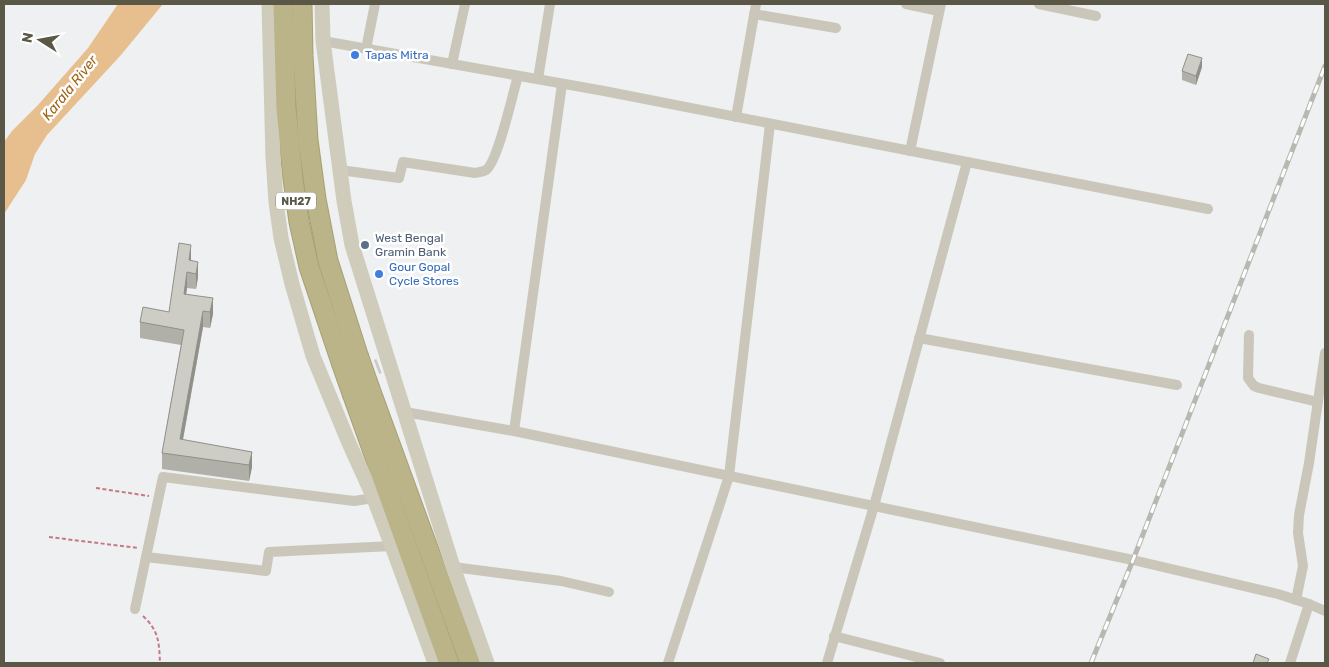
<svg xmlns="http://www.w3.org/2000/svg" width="1329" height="667" font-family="Rubik,sans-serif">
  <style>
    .water { fill: #e7bf8e }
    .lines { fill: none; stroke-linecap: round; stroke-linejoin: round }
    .secondary-tunnel { stroke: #c9cac6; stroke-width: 15; stroke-dasharray: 15 8; stroke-linecap: butt }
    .highway-casing { stroke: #a6a073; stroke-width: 21 }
    .path { stroke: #c87884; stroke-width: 2; stroke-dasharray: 4 2.5; stroke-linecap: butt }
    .street { stroke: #cac7ba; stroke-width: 10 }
    .secondary { stroke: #cfccbb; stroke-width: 15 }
    .highway { stroke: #bab488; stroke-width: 19 }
    .rail-casing { stroke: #b8b8b1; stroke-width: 5 }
    .rail { stroke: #fff; stroke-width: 3; stroke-dasharray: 9; stroke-linecap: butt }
    .highway-bridge-casing { stroke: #a6a073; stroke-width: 21; stroke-linecap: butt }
    .highway-bridge { stroke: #bab488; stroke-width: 19 }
    .wall { fill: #b0b0a9 }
    .shaded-wall { fill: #90908a }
    .building { fill: #cdcdc5; stroke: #90908a }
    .shop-dot { fill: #3f7fe0; stroke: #fff; stroke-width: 2 }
    .service-dot { fill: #5c6f8a; stroke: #fff; stroke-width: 2 }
    .labels { text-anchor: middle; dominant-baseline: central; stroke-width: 5; stroke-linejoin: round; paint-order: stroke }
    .shield { fill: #fff; stroke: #8c897e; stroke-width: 1 }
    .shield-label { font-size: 11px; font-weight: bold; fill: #5a5747 }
    .shop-label { font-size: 12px; fill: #366cbe; stroke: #fff; text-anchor: start }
    .service-label { font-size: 12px; fill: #4e5e75; stroke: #fff; text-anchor: start }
    .water-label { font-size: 14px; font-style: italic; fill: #a16314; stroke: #fff }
  </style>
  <rect width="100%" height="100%" fill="#eef0f1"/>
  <path class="water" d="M118,4H163L121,55L47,135L35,154L26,180L4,214V142L12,131L38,105L88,48Z"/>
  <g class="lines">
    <path class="secondary-tunnel" d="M355,375L379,366"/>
    <g class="highway-casing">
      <g id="highway">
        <path d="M283,4L286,108L293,179L299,222L309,267L341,362"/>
        <path d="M302,4L303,56L308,140L316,199L328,261L358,355"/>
        <path d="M370,389L470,663"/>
        <path d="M353,396L449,663"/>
      </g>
    </g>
    <g class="path">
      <path d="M96,488L149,496"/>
      <path d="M49,537L138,548"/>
      <path d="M143,616C159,631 159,642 160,663"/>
    </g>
    <g class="street">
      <path d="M906,4L939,11"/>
      <path d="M1039,4L1096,16"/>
      <path d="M754,14L836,28"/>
      <path d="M323,41L604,91L1208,209"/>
      <path d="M366,49L375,4"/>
      <path d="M452,64L465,4"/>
      <path d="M538,79L550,4"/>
      <path d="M736,117L756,4"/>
      <path d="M910,151L941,4"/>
      <path d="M340,170L399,178L403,162L475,173C479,172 483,172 486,170C498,162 513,92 518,76"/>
      <path d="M1249,335L1248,378L1254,386L1259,388L1318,402"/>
      <path d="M919,338L1177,385"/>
      <path d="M405,412L514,431L1133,560L1278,594L1309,604L1325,611"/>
      <path d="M514,431L562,84"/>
      <path d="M146,557L266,571L269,552L392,546"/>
      <path d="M453,567L561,581L609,592"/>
      <path d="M1296,600L1303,566L1298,533L1299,515L1309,463L1325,353"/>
      <path d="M135,609L163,477L354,501L367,499L373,496"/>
      <path d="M834,636L940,663"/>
      <path d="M668,663L729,476L770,124"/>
      <path d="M827,663L874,506L967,162"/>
      <path d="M1290,663L1309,604"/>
    </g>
    <g class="secondary">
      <path d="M269,4L273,157L276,202L281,238L292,284L313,356L349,443L373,496L392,546L435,663"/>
      <path d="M322,4L323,41L344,201L352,245L453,567L487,663"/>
    </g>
    <use href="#highway" class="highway"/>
    <g class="rail-casing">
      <path id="rail" d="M1091,663L1133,560L1325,66"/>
    </g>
    <use href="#rail" class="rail"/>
    <g class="highway-bridge-casing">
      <g id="highway-bridge">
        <path d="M358,355L370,389"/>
        <path d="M341,362L353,396"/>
      </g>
    </g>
    <use href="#highway-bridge" class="highway-bridge"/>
  </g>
  <g class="wall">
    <path d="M1202,67L1196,85L1182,80V71Z"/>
    <path d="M191,260L198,277L196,289L187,288L186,294L213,314L210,328L203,327L183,440L252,452V467L249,481L162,469V453L181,345L140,338V322L169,312Z"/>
  </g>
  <g class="shaded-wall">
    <path d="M1202,58V67L1196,85V76Z"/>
    <path d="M191,245V260H189Z"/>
    <path d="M198,262V277L196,289V274Z"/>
    <path d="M187,272V288L184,310V294Z"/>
    <path d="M213,298V314L210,328V312Z"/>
    <path d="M203,311V327L180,455V439Z"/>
    <path d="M252,452V467L249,481V465Z"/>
  </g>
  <g class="building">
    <path d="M1188,54L1202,58L1196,76L1182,71Z"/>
    <path d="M179,243L191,245L189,260L198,262L196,274L187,272L184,294L213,298L210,312L203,311L180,439L252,452L249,465L162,453L184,330L140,322L143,307L169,312Z"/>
    <path d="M1256,654L1269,659L1267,663H1253Z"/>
  </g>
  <g class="shop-dot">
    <circle cx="355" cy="55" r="5"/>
    <circle cx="379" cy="274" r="5"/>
  </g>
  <circle class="service-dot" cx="365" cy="245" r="5"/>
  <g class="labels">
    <rect class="shield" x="276" y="192.5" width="40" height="17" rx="4"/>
    <g class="shield-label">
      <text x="296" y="201">NH27</text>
    </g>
    <g class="shop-label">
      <text x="365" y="55">Tapas Mitra</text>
      <text x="389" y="267">Gour Gopal<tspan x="389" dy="14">Cycle Stores</tspan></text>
    </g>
    <g class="service-label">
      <text x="375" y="238">West Bengal<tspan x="375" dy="14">Gramin Bank</tspan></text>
    </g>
    <g class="water-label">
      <text transform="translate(70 88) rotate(-51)">Karala River</text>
    </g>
  </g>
  <rect width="1329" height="667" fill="none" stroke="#5a5747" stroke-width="10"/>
  <g transform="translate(40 40) rotate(281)" stroke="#ffffff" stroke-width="4" paint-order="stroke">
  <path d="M0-4L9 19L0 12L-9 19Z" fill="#5a5747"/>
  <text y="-8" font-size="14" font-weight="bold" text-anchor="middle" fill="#5a5747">N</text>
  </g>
</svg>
